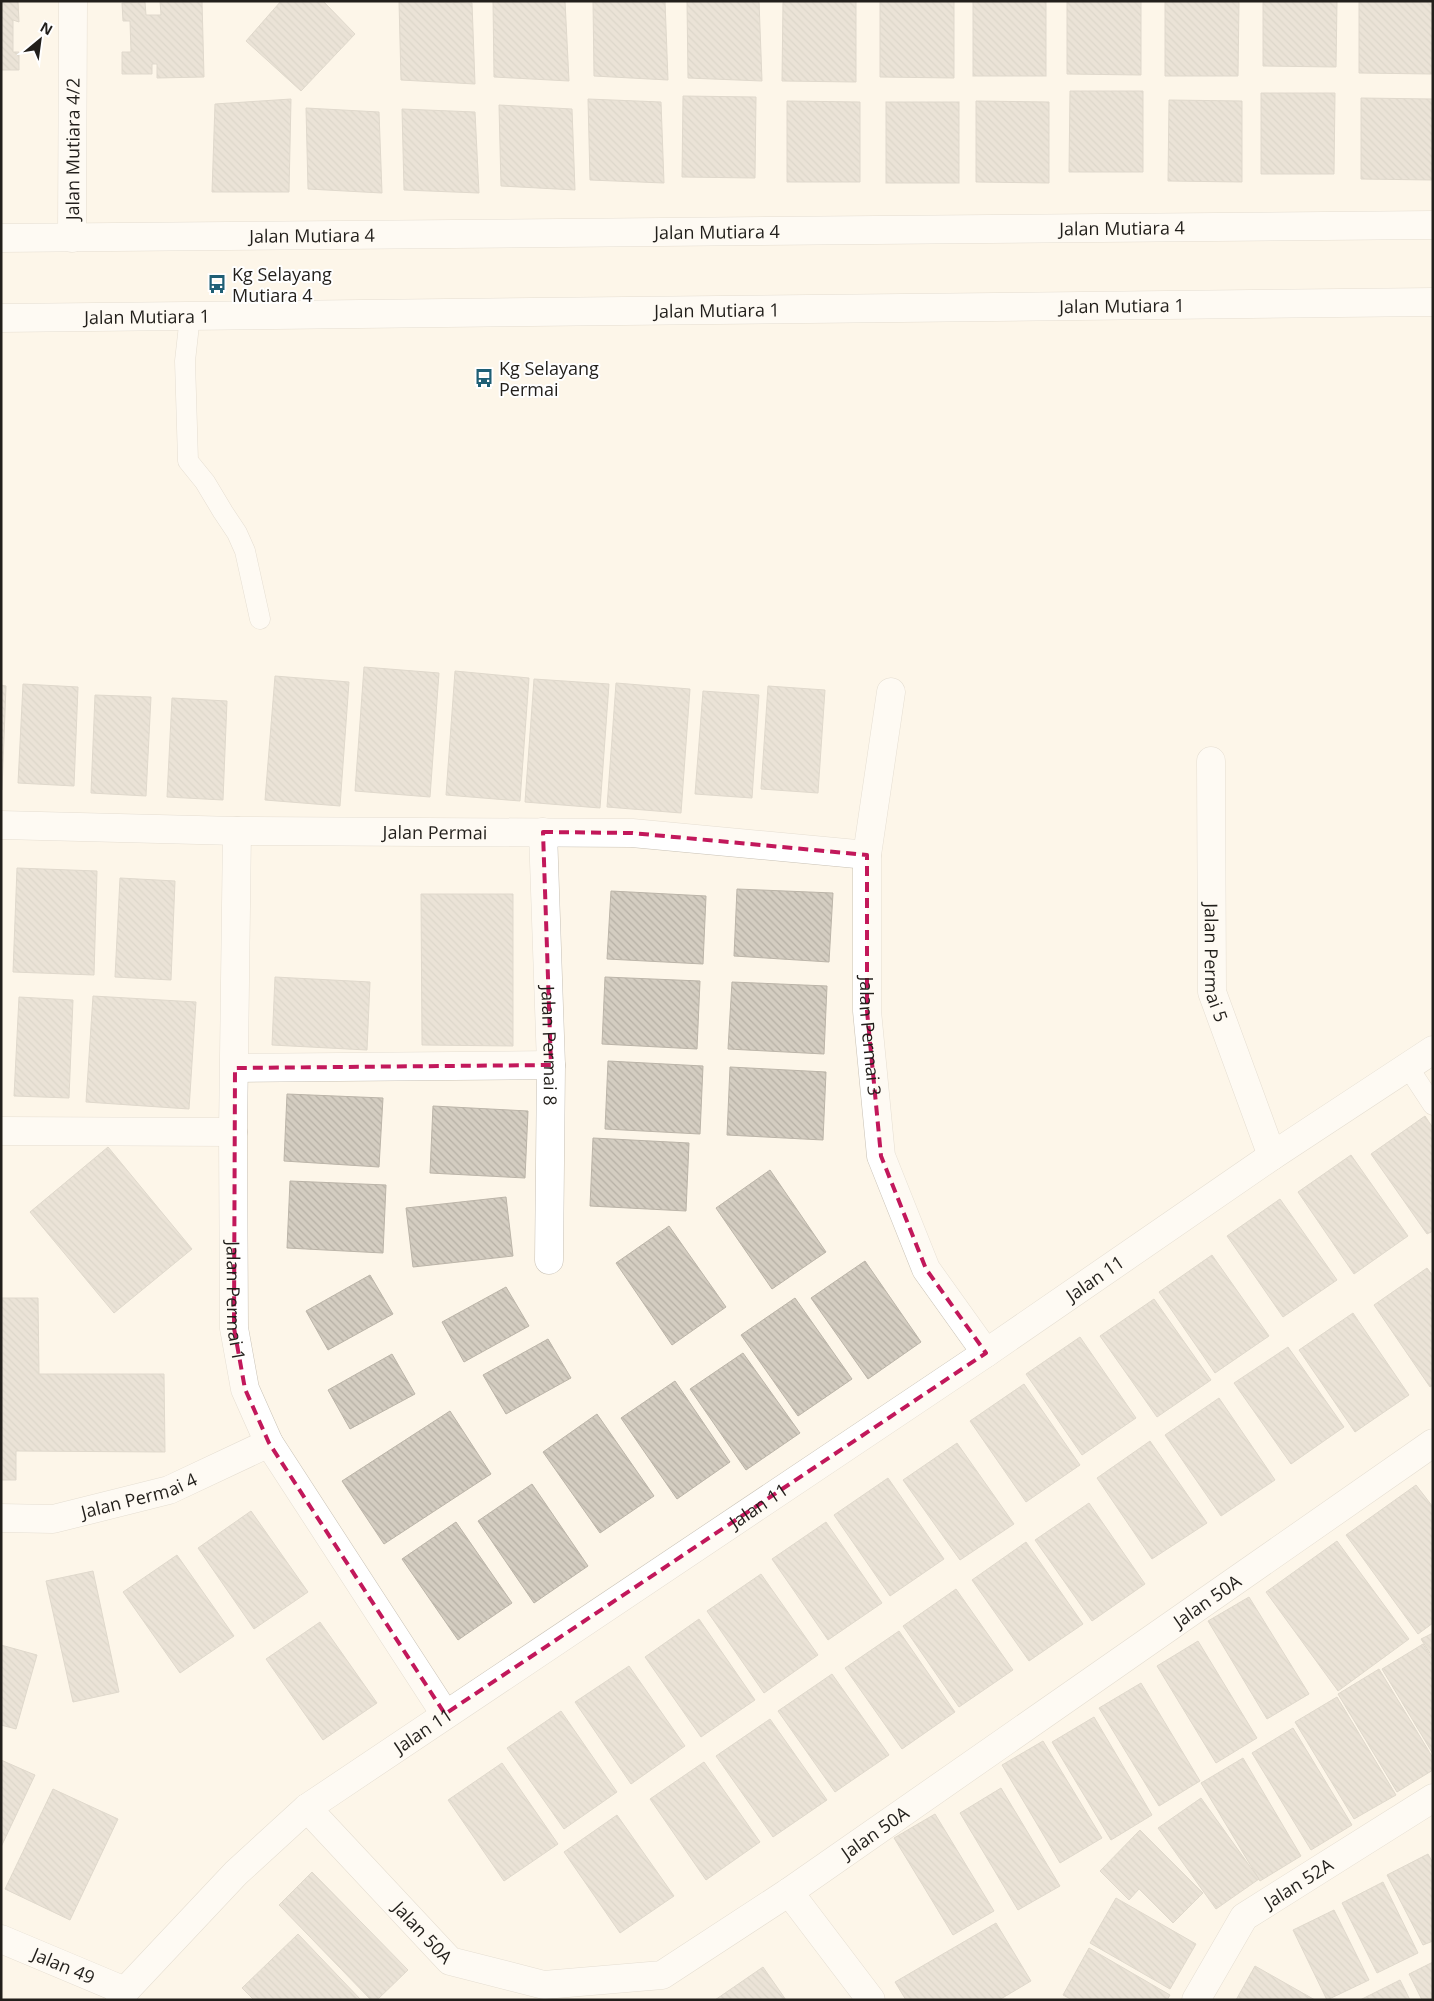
<svg xmlns="http://www.w3.org/2000/svg" width="1434" height="2001" font-family="'Open Sans',sans-serif">
  <style>
    .building { fill: url(#building-back-hatch); stroke: #bcb5a9 }
    .lines { fill: none; stroke-linecap: round; stroke-linejoin: round }
    .lane-casing { stroke: #c8c1b5; stroke-width: 21 }
    .street-casing { stroke: #c8c1b5; stroke-width: 29 }
    .secondary-casing { stroke: #c8c1b5; stroke-width: 29 }
    .lane { stroke: #fff; stroke-width: 20 }
    .street { stroke: #fff; stroke-width: 28 }
    .secondary { stroke: #fff; stroke-width: 28 }
    .marked { fill: none; stroke: #c2185b; stroke-width: 4; stroke-dasharray: 10 6; stroke-linejoin: round }
    .labels { text-anchor: middle; dominant-baseline: central; stroke-width: 4; stroke-linejoin: round; paint-order: stroke }
    .street-label { font-size: 18px; fill: #221f1b; stroke: #fff }
    .poi-label { font-size: 18px; fill: #221f1b; stroke: #fff; text-anchor: start }
  </style>
  <defs>
    <pattern id="building-back-hatch" width="6" height="6" patternUnits="userSpaceOnUse" patternTransform="scale(1.25)"><rect width="6" height="6" fill="#d4cdc1"/><path d="M-1 5l2 2M0 0l6 6M5-1l2 2" fill="none" stroke="#b6b0a5"/></pattern>
  </defs>
  <rect width="100%" height="100%" fill="#fdf6e9"/>
  <g class="building">
    <path d="M1,1H18L19,22L13,20V52H19V70H1Z"/>
    <path d="M160,1H202L204,77L157,78V64H152V74H122V52H131L130,21H123L122,3L145,2L146,15H161Z"/>
    <path d="M281,1H323L355,34L301,91L246,41Z"/>
    <path d="M399,1L472,3L475,84L401,80Z"/>
    <path d="M493,1H565L569,81L494,77Z"/>
    <path d="M593,1H665L668,80L594,76Z"/>
    <path d="M687,1H759L762,81L688,78Z"/>
    <path d="M783,1H856V82L782,81Z"/>
    <path d="M880,1H954V78L880,77Z"/>
    <rect x="973" y="1" width="73" height="75"/>
    <path d="M1067,1H1141V75L1067,74Z"/>
    <path d="M1165,1H1239L1238,76H1165Z"/>
    <path d="M1263,1H1337L1336,67L1263,66Z"/>
    <path d="M1359,1H1433L1432,74L1359,73Z"/>
    <path d="M1070,91H1143V172H1069Z"/>
    <path d="M1261,93H1335L1334,174H1261Z"/>
    <path d="M683,96L756,97L755,178L682,177Z"/>
    <path d="M1361,98L1433,99V180L1361,179Z"/>
    <path d="M291,99L289,192H212L215,104Z"/>
    <path d="M588,99L661,102L664,183L590,180Z"/>
    <path d="M1169,100L1242,101V182L1168,181Z"/>
    <path d="M787,101L860,102V182H787Z"/>
    <path d="M976,101L1049,102V183L976,182Z"/>
    <rect x="886" y="102" width="73" height="81"/>
    <path d="M499,105L572,109L575,190L501,186Z"/>
    <path d="M306,108L379,112L382,193L308,189Z"/>
    <path d="M402,109L475,112L479,193L404,190Z"/>
    <path d="M364,667L439,673L430,797L355,791Z"/>
    <path d="M455,671L529,678L520,801L446,795Z"/>
    <path d="M275,676L349,682L340,806L265,800Z"/>
    <path d="M534,679L609,684L600,808L525,802Z"/>
    <path d="M616,683L690,689L681,813L607,807Z"/>
    <path d="M23,684L78,687L74,786L18,783Z"/>
    <path d="M1,685L6,686L2,790H1Z"/>
    <path d="M768,686L825,690L818,793L761,789Z"/>
    <path d="M703,691L759,695L752,798L695,794Z"/>
    <path d="M95,695L151,697L146,796L91,793Z"/>
    <path d="M172,698L227,701L223,800L167,797Z"/>
    <path d="M17,868L97,871L94,975L13,972Z"/>
    <path d="M120,878L175,881L171,980L115,977Z"/>
    <path d="M737,889L833,893L829,962L734,956Z"/>
    <path d="M611,891L706,896L703,964L607,959Z"/>
    <path d="M421,894H513V1046L422,1045Z"/>
    <path d="M275,977L370,982L367,1050L272,1045Z"/>
    <path d="M605,977L700,981L697,1049L602,1044Z"/>
    <path d="M732,982L827,986L824,1054L728,1049Z"/>
    <path d="M93,996L196,1002L189,1109L86,1102Z"/>
    <path d="M19,997L73,1000L69,1098L14,1096Z"/>
    <path d="M608,1061L703,1066L700,1134L605,1129Z"/>
    <path d="M730,1067L826,1072L823,1140L727,1135Z"/>
    <path d="M287,1094L383,1098L379,1167L284,1161Z"/>
    <path d="M433,1106L528,1111L525,1178L430,1173Z"/>
    <path d="M1425,1116L1433,1128V1231L1427,1234L1371,1154Z"/>
    <path d="M593,1138L689,1143L686,1211L590,1206Z"/>
    <path d="M108,1147L192,1249L114,1313L30,1212Z"/>
    <path d="M1351,1155L1408,1236L1354,1274L1298,1192Z"/>
    <path d="M770,1170L826,1252L772,1289L716,1208Z"/>
    <path d="M290,1181L386,1185L383,1253L287,1248Z"/>
    <path d="M506,1197L513,1256L413,1267L406,1208Z"/>
    <path d="M1280,1199L1337,1280L1283,1317L1227,1236Z"/>
    <path d="M669,1226L726,1307L672,1345L616,1263Z"/>
    <path d="M1212,1255L1269,1336L1215,1373L1159,1292Z"/>
    <path d="M865,1261L921,1342L868,1379L811,1298Z"/>
    <path d="M1427,1268L1433,1276V1385L1430,1387L1374,1305Z"/>
    <path d="M370,1275L393,1314L328,1350L306,1311Z"/>
    <path d="M506,1287L529,1326L464,1362L442,1322Z"/>
    <path d="M1,1298H38L39,1374H164L165,1452L16,1451V1480H1Z"/>
    <path d="M795,1298L852,1379L798,1416L741,1335Z"/>
    <path d="M1154,1299L1211,1380L1157,1417L1100,1336Z"/>
    <path d="M1353,1313L1409,1395L1355,1432L1299,1350Z"/>
    <path d="M1080,1337L1136,1418L1082,1455L1026,1374Z"/>
    <path d="M548,1339L571,1378L506,1414L483,1375Z"/>
    <path d="M1288,1347L1344,1427L1291,1464L1234,1383Z"/>
    <path d="M743,1353L800,1433L746,1470L690,1389Z"/>
    <path d="M392,1354L415,1394L350,1429L328,1390Z"/>
    <path d="M675,1381L730,1462L677,1499L621,1418Z"/>
    <path d="M1024,1384L1080,1465L1026,1502L970,1421Z"/>
    <path d="M1219,1398L1275,1480L1221,1516L1165,1435Z"/>
    <path d="M450,1411L491,1474L384,1544L342,1481Z"/>
    <path d="M597,1414L654,1496L600,1533L543,1452Z"/>
    <path d="M1150,1441L1207,1523L1152,1559L1097,1478Z"/>
    <path d="M957,1443L1014,1524L960,1560L903,1480Z"/>
    <path d="M888,1478L944,1559L890,1596L834,1515Z"/>
    <path d="M532,1484L588,1566L534,1603L478,1521Z"/>
    <path d="M1416,1485L1433,1507V1623L1418,1634L1346,1535Z"/>
    <path d="M1089,1503L1145,1584L1092,1621L1035,1540Z"/>
    <path d="M251,1511L308,1592L254,1629L198,1548Z"/>
    <path d="M456,1522L512,1603L458,1640L402,1559Z"/>
    <path d="M826,1522L882,1603L828,1640L772,1559Z"/>
    <path d="M1337,1541L1409,1639L1338,1691L1266,1592Z"/>
    <path d="M1026,1542L1083,1624L1029,1661L972,1580Z"/>
    <path d="M177,1555L234,1636L180,1673L123,1592Z"/>
    <path d="M93,1571L119,1692L73,1702L46,1581Z"/>
    <path d="M761,1574L818,1655L764,1693L707,1611Z"/>
    <path d="M956,1589L1013,1670L959,1707L903,1626Z"/>
    <path d="M1249,1597L1309,1694L1267,1719L1208,1621Z"/>
    <path d="M699,1619L755,1700L701,1737L645,1657Z"/>
    <path d="M320,1622L377,1703L323,1740L266,1659Z"/>
    <path d="M899,1631L955,1712L902,1749L845,1668Z"/>
    <path d="M1433,1633V1658L1421,1639Z"/>
    <path d="M1198,1641L1257,1738L1216,1763L1157,1666Z"/>
    <path d="M1423,1644L1433,1660V1754L1382,1669Z"/>
    <path d="M1,1645L37,1655L16,1729L1,1725Z"/>
    <path d="M629,1666L685,1746L631,1784L575,1702Z"/>
    <path d="M1379,1669L1433,1758V1770L1397,1792L1338,1694Z"/>
    <path d="M832,1674L889,1755L835,1792L778,1711Z"/>
    <path d="M1141,1683L1200,1781L1159,1806L1099,1708Z"/>
    <path d="M1337,1697L1396,1795L1354,1819L1295,1722Z"/>
    <path d="M561,1711L617,1792L564,1829L507,1748Z"/>
    <path d="M1094,1717L1152,1815L1111,1840L1052,1742Z"/>
    <path d="M770,1719L827,1800L773,1837L716,1756Z"/>
    <path d="M1293,1728L1352,1825L1311,1850L1252,1753Z"/>
    <path d="M1043,1741L1102,1838L1060,1863L1002,1765Z"/>
    <path d="M1243,1758L1301,1856L1260,1881L1201,1783Z"/>
    <path d="M1,1760L35,1775L1,1847Z"/>
    <path d="M704,1762L760,1842L706,1880L650,1799Z"/>
    <path d="M502,1763L558,1844L504,1881L448,1800Z"/>
    <path d="M1001,1788L1060,1886L1018,1910L960,1813Z"/>
    <path d="M53,1789L118,1819L70,1920L5,1889Z"/>
    <path d="M1201,1798L1259,1879L1216,1909L1158,1828Z"/>
    <path d="M935,1814L994,1911L953,1935L894,1838Z"/>
    <path d="M617,1815L674,1896L620,1933L564,1852Z"/>
    <path d="M1140,1830L1203,1893L1173,1923L1139,1889L1129,1900L1100,1871Z"/>
    <path d="M1428,1854L1433,1863V1941L1423,1945L1387,1875Z"/>
    <path d="M312,1872L408,1970L377,2000H371L279,1905Z"/>
    <path d="M1383,1882L1418,1953L1377,1973L1342,1903Z"/>
    <path d="M1116,1898L1196,1944L1170,1989L1090,1943Z"/>
    <path d="M1334,1910L1369,1980L1327,2000L1293,1930Z"/>
    <path d="M996,1923L1031,1981L999,2000H906L895,1982Z"/>
    <path d="M298,1934L361,2000H254L242,1988Z"/>
    <path d="M1089,1948L1170,1995L1167,2000H1072L1063,1995Z"/>
    <path d="M1433,1962V2000H1422L1409,1974Z"/>
    <path d="M1255,1966L1315,2000H1236Z"/>
    <path d="M763,1967L786,2000H715Z"/>
    <path d="M1400,1980L1410,2000H1360Z"/>
  </g>
  <g class="lines">
    <g class="lane-casing">
      <g id="lane">
        <path d="M190,316L185,361L188,461L205,482L223,512L237,533L245,551L260,619"/>
        <path d="M1408,1067L1433,1105"/>
      </g>
    </g>
    <g class="street-casing">
      <g id="street">
        <path id="s1" d="M1,238L1433,225"/>
        <path id="s2" d="M72,238L73,1"/>
        <path id="s3" d="M891,692L867,855V1011L881,1156L926,1269L986,1353"/>
        <path id="s4" d="M1211,761L1212,992L1272,1156"/>
        <path id="s5" d="M1,825L237,831L632,833L867,855"/>
        <path id="s6" d="M237,831L233,1132L234,1328L245,1389L269,1443L445,1714"/>
        <path id="s7" d="M543,832L551,1065L549,1260"/>
        <path d="M235,1068L551,1065"/>
        <path d="M1,1131L233,1132"/>
        <path id="s8" d="M1,1518L53,1519L169,1490L269,1443"/>
        <path id="s9" d="M307,1808L450,1961L544,1985L662,1975L789,1892L1433,1443"/>
        <path d="M789,1892L871,2000"/>
        <path id="s10" d="M1,1939L125,1991"/>
        <path id="s11" d="M120,2000L125,1991L236,1873L307,1808L986,1353L1272,1156L1433,1050"/>
        <path id="s12" d="M1196,2000L1244,1917L1433,1798"/>
      </g>
    </g>
    <g class="secondary-casing">
      <g id="secondary">
        <path id="s13" d="M1,318L1433,302"/>
      </g>
    </g>
    <use href="#lane" class="lane"/>
    <use href="#street" class="street"/>
    <use href="#secondary" class="secondary"/>
  </g>
  <path d="M0 0H1434V2001H0ZM543,832L632,833L867,855V1011L881,1156L926,1269L986,1353L445,1714L269,1443L245,1389L234,1328L235,1068L551,1065Z" fill="#fdf6e9" fill-opacity=".55" fill-rule="evenodd"/>
  <path class="marked" d="M543,832L632,833L867,855V1011L881,1156L926,1269L986,1353L445,1714L269,1443L245,1389L234,1328L235,1068L551,1065Z"/>
  <defs>
    <g id="bus-bare" transform="scale(1.5)"><path d="M-5-6H5V4H4V6H2V4H-2V6H-4V4H-5ZM-3.5-4V0h7V-4ZM-3.5 1.2v1.5H-2V1.2ZM2 1.2v1.5H3.5V1.2Z" fill="#1f5f75" stroke="#fff" stroke-width="2.5" paint-order="stroke"/></g>
  </defs>
  <g fill-rule="evenodd">
    <use href="#bus-bare" x="217" y="284"/>
    <use href="#bus-bare" x="484" y="378"/>
  </g>
  <g class="labels">
    <g class="street-label">
      <text stroke="none"><textPath href="#s2" startOffset="89">Jalan Mutiara 4/2</textPath></text>
      <text stroke="none"><textPath href="#s1" startOffset="1121">Jalan Mutiara 4</textPath></text>
      <text stroke="none"><textPath href="#s1" startOffset="716">Jalan Mutiara 4</textPath></text>
      <text stroke="none"><textPath href="#s1" startOffset="311">Jalan Mutiara 4</textPath></text>
      <text stroke="none"><textPath href="#s13" startOffset="1121">Jalan Mutiara 1</textPath></text>
      <text stroke="none"><textPath href="#s13" startOffset="716">Jalan Mutiara 1</textPath></text>
      <text stroke="none"><textPath href="#s13" startOffset="146">Jalan Mutiara 1</textPath></text>
      <text stroke="none"><textPath href="#s5" startOffset="434">Jalan Permai</textPath></text>
      <text stroke="none"><textPath href="#s4" startOffset="202">Jalan Permai 5</textPath></text>
      <text stroke="none"><textPath href="#s3" startOffset="346">Jalan Permai 3</textPath></text>
      <text stroke="none"><textPath href="#s7" startOffset="214">Jalan Permai 8</textPath></text>
      <text stroke="none"><textPath href="#s11" startOffset="1218">Jalan 11</textPath></text>
      <text stroke="none"><textPath href="#s6" startOffset="470">Jalan Permai 1</textPath></text>
      <text stroke="none"><textPath href="#s8" startOffset="141">Jalan Permai 4</textPath></text>
      <text stroke="none"><textPath href="#s11" startOffset="812">Jalan 11</textPath></text>
      <text stroke="none"><textPath href="#s9" startOffset="1086">Jalan 50A</textPath></text>
      <text stroke="none"><textPath href="#s11" startOffset="408">Jalan 11</textPath></text>
      <text stroke="none"><textPath href="#s9" startOffset="681">Jalan 50A</textPath></text>
      <text stroke="none"><textPath href="#s12" startOffset="160">Jalan 52A</textPath></text>
      <text stroke="none"><textPath href="#s9" startOffset="170">Jalan 50A</textPath></text>
      <text stroke="none"><textPath href="#s10" startOffset="68">Jalan 49</textPath></text>
    </g>
    <g class="poi-label">
      <text x="232" y="274">Kg Selayang<tspan x="232" dy="21">Mutiara 4</tspan></text>
      <text x="499" y="368">Kg Selayang<tspan x="499" dy="21">Permai</tspan></text>
    </g>
  </g>
  <rect width="1434" height="2001" fill="none" stroke="#221f1b" stroke-width="5"/>
  <g transform="translate(40 40) rotate(29)" stroke="#ffffff" stroke-width="4" paint-order="stroke">
  <path d="M0-4L9 19L0 12L-9 19Z" fill="#221f1b"/>
  <text y="-8" font-size="14" font-weight="bold" text-anchor="middle" fill="#221f1b">N</text>
  </g>
</svg>
